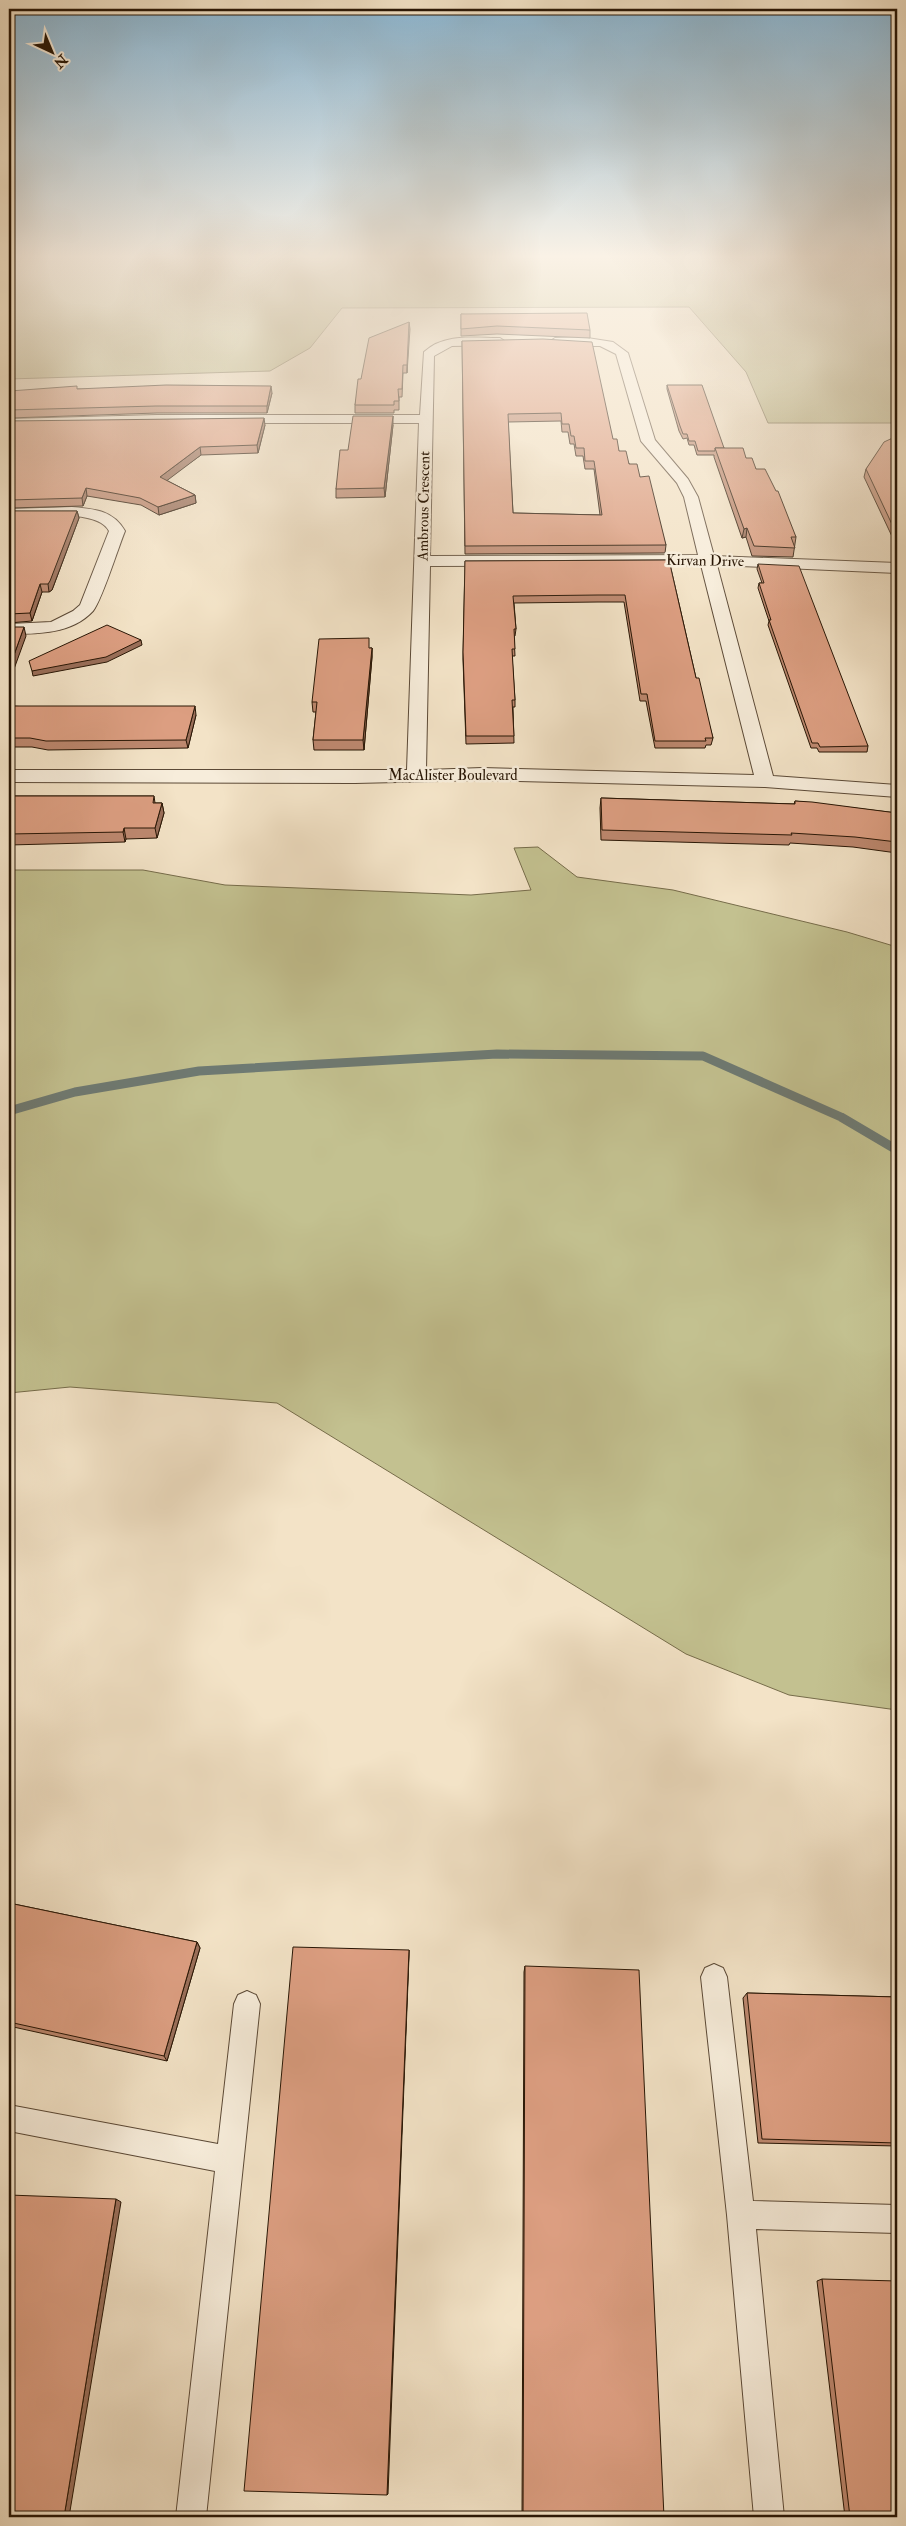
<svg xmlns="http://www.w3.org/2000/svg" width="906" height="2526" font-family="'IM FELL Double Pica',serif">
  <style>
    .green { fill: #c3c190; stroke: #766c4a }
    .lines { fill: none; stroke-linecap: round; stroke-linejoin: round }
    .stream { stroke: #6e7a73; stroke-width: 9 }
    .service-casing { stroke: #5b4936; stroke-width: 2 }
    .minor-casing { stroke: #5b4936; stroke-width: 2 }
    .service { fill: #f7eddb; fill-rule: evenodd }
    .minor { fill: #f7eddb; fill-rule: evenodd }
    .wall { fill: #bd886f; stroke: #281605; fill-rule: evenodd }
    .shaded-wall { fill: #9a6f5a; stroke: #281605 }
    .building { fill: #dc9e81; stroke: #281605; fill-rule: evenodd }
    .labels { text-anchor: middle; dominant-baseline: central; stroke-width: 5; stroke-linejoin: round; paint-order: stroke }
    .far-street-label { font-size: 15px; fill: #281605; stroke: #f7eddb }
  </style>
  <rect width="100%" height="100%" fill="#f3e3c7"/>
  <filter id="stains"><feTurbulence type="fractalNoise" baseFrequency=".004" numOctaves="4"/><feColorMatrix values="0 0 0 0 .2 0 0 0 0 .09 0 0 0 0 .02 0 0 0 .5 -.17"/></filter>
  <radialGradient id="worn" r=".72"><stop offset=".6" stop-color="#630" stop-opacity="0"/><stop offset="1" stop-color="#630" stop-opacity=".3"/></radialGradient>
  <g class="green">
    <path d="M9,258H897V423H768L746,372L689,307L342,308L310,348L270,371L9,379Z"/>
    <path d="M538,847L577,877L673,890L847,932L897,947V1710L789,1695L686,1654L277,1403L70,1387L9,1393V870H143L225,885L471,895L531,890L514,848Z"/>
  </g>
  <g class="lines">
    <path class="stream" d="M9,1111L75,1092L199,1071L497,1054L703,1056L841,1117L897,1150"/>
    <g class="service-casing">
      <g id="service">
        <path d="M714,1964L723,1968L727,1977L753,2201L897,2205V2233L756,2229L784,2517H754L727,2215L701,1977L705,1968Z"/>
        <path d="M247,1991L256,1995L260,2004L206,2517H176L215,2171L9,2131V2105L218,2144L234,2004L238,1995Z"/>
      </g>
    </g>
    <g class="minor-casing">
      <g id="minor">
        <path d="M581,337L613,342L628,353L655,440L688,479L698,497L714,556L897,563V573L717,565L773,776L897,785V797L765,787L482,780L355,783L9,782V770H407L419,423H157L9,427V419L157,415H420L424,352C444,333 474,338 500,338L506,342L504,345L452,346L434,356L430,556L698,555L684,497L677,483L641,441L616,354L600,346H555L549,342L555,338ZM701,565L754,775L482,768L426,770L430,566Z"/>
        <path d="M72,507C94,509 113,510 125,531C118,548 102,600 93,611C72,634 37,634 9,634V624L51,622L73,611L80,605L109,531C97,508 33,517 9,517V509Z"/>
      </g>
    </g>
    <use href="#service" class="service"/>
    <use href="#minor" class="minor"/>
  </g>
  <g class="wall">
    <path d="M461,314L590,330V338L497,334L461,336Z"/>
    <path d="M409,322L407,373H403L402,397H399V410H394V413H355V405L361,379Z"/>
    <path d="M462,341L613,439L619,451L640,477L666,545L665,553L465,554ZM561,421L562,432H568L570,444H574L576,456H583L585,469H594L600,515L513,513L508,422Z"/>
    <path d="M667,385L724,448L746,458L756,469L796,537L793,557L752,556L746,537L742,538L714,457V455H697L694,445H689L687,438L683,439L679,431L667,389Z"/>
    <path d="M78,389L272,393L267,413H157L9,418V393Z"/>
    <path d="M9,421L265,425L258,453L201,455L166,480L195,495L196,503L159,515L141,505L87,496L83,506L9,508Z"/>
    <path d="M393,425L385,497L336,498V489L348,450Z"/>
    <path d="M897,436V547L864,477L866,469Z"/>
    <path d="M9,511H77L79,518L52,590L49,592H42L32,621L9,623Z"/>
    <path d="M669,560L696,678L713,738L711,745H706L705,748H655L646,701H640L624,602H598L514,603L516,629L515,636H514L515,656H512L515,700V707H513L514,743L466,744L463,659L465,561Z"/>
    <path d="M758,564L868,746L867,752H819L817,748H811L768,625L769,621L758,588L759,583H762L757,569Z"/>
    <path d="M370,648H372V657L364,750H314L313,740L316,712H313L312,702Z"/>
    <path d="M9,706L196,715L188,748L48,750L32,747H9Z"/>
    <path d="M9,796H154L155,803H162L164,813L157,838L126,839L125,842L9,845Z"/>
    <path d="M601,798L794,804L795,801L897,813V853L853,847L790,843L789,845L601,840L600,808Z"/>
    <path d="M9,1903L197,1942L200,1948L167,2061L9,2026Z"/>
    <path d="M525,1966L664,2517H522L524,1972Z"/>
    <path d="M747,1993L897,1997V2146L758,2143L743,1998Z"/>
    <path d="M822,2279L897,2517H845L817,2281Z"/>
  </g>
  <g class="shaded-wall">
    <path d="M409,322L410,329L407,373V365Z"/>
    <path d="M271,386L272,393L267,413V406Z"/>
    <path d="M393,416V425L385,497L384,488Z"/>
    <path d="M264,418L265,425L258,453L257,445Z"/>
    <path d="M200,447L201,455L161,485L160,477Z"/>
    <path d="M86,488L87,496L83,506L82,498Z"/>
    <path d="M195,495L196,503L159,515L158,507Z"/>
    <path d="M77,511L79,518L52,590L49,592L48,584Z"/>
    <path d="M747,528L746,537L742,538L744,529Z"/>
    <path d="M40,584L42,592L32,621L30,613Z"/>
    <path d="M24,627L26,636L10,680H9V669Z"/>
    <path d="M141,640L142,645L107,662L33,676L32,671Z"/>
    <path d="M372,648V657L364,750L363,740Z"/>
    <path d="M195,706L196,715L188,748L186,740Z"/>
    <path d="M162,803L164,813L157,838L155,828Z"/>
    <path d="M124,828L126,839L125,842L123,832Z"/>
    <path d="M197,1942L200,1948L167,2061L164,2056Z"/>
    <path d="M409,1950V1956L388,2494L387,2495Z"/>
    <path d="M116,2199L121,2202L69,2517H64Z"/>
  </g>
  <g class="building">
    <path d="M587,313L590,330L497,326L461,329V314Z"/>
    <path d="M409,322L407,365H403L402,389H398L399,401H394V405H355L358,379H361L369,338Z"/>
    <path d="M543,339L592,342L613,439H617L619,451H626L629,464H637L640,477L649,476L666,545L465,546L462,341ZM561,413L562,424H569L571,436H574L576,448H584L585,461H594L602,515L513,513L508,414Z"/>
    <path d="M166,385L271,386L267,406H156L9,410V393L10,391L77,386V389Z"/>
    <path d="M667,385H702L724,448H715V451H698L695,441H689L687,434H683L680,426Z"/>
    <path d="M353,416H393L384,488L336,489L340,450H348Z"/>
    <path d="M264,418L257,445L200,447L160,477L195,495L158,507L140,498L86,488L82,498L9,500V421Z"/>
    <path d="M897,436V535L866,469L884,442Z"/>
    <path d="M715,448H743L746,458H752L756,469H765L776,491H778L796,537H791L795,548L754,546L747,528L744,529Z"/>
    <path d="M9,511H77L50,581L48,584H40L30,613L9,614Z"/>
    <path d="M669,560L696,678H699L713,738H705L706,741H655L647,694H641L625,595H598L513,596L516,629H514L515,649H512L515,700H512L514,736H466L463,652L465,561Z"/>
    <path d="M758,564L799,566L868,746L820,747L818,743H812L769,620H771L759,583H764Z"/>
    <path d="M107,625L141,640L106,657L32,671L29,661Z"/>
    <path d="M9,627H24L9,669Z"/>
    <path d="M369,638V648H372L363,740H313L317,702H312L319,639Z"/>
    <path d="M9,706H195L186,740L46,741L30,738H9Z"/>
    <path d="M9,796H154L153,803H162L155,828H124L123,832L9,834Z"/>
    <path d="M601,798L795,804V801L812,802L897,813V842L855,837L791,833L792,835L602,830Z"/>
    <path d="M9,1903L197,1942L164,2056L9,2022Z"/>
    <path d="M293,1947L409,1950L387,2495L244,2491Z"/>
    <path d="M525,1966L639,1970L664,2517H523Z"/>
    <path d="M747,1993L897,1997V2143L762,2139Z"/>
    <path d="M9,2195L116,2199L64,2517H9Z"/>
    <path d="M822,2279L897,2281V2517H850Z"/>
  </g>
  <linearGradient id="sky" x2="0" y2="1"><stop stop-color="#8ab8d6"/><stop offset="0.42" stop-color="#faf2e6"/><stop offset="1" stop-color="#faf2e6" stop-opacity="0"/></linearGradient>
  <rect width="906" height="611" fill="url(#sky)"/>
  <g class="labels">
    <g class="far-street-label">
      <text transform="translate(424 506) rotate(-89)">Ambrous Crescent</text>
      <text transform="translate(705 561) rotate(1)">Kirvan Drive</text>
      <text x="453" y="775">MacAlister Boulevard</text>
    </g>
  </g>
  <rect width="906" height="2526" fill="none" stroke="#f3e3c7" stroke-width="30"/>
  <rect x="10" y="10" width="886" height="2506" fill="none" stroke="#281605" stroke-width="2.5"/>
  <rect x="15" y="15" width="876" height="2496" fill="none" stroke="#281605"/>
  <g transform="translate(52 52) rotate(136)" stroke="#f7eddb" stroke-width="4" paint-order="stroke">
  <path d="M0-4L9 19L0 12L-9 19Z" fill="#281605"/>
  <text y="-8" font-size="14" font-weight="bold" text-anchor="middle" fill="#281605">N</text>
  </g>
  <rect width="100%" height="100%" filter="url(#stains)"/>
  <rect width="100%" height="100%" fill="url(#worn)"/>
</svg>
